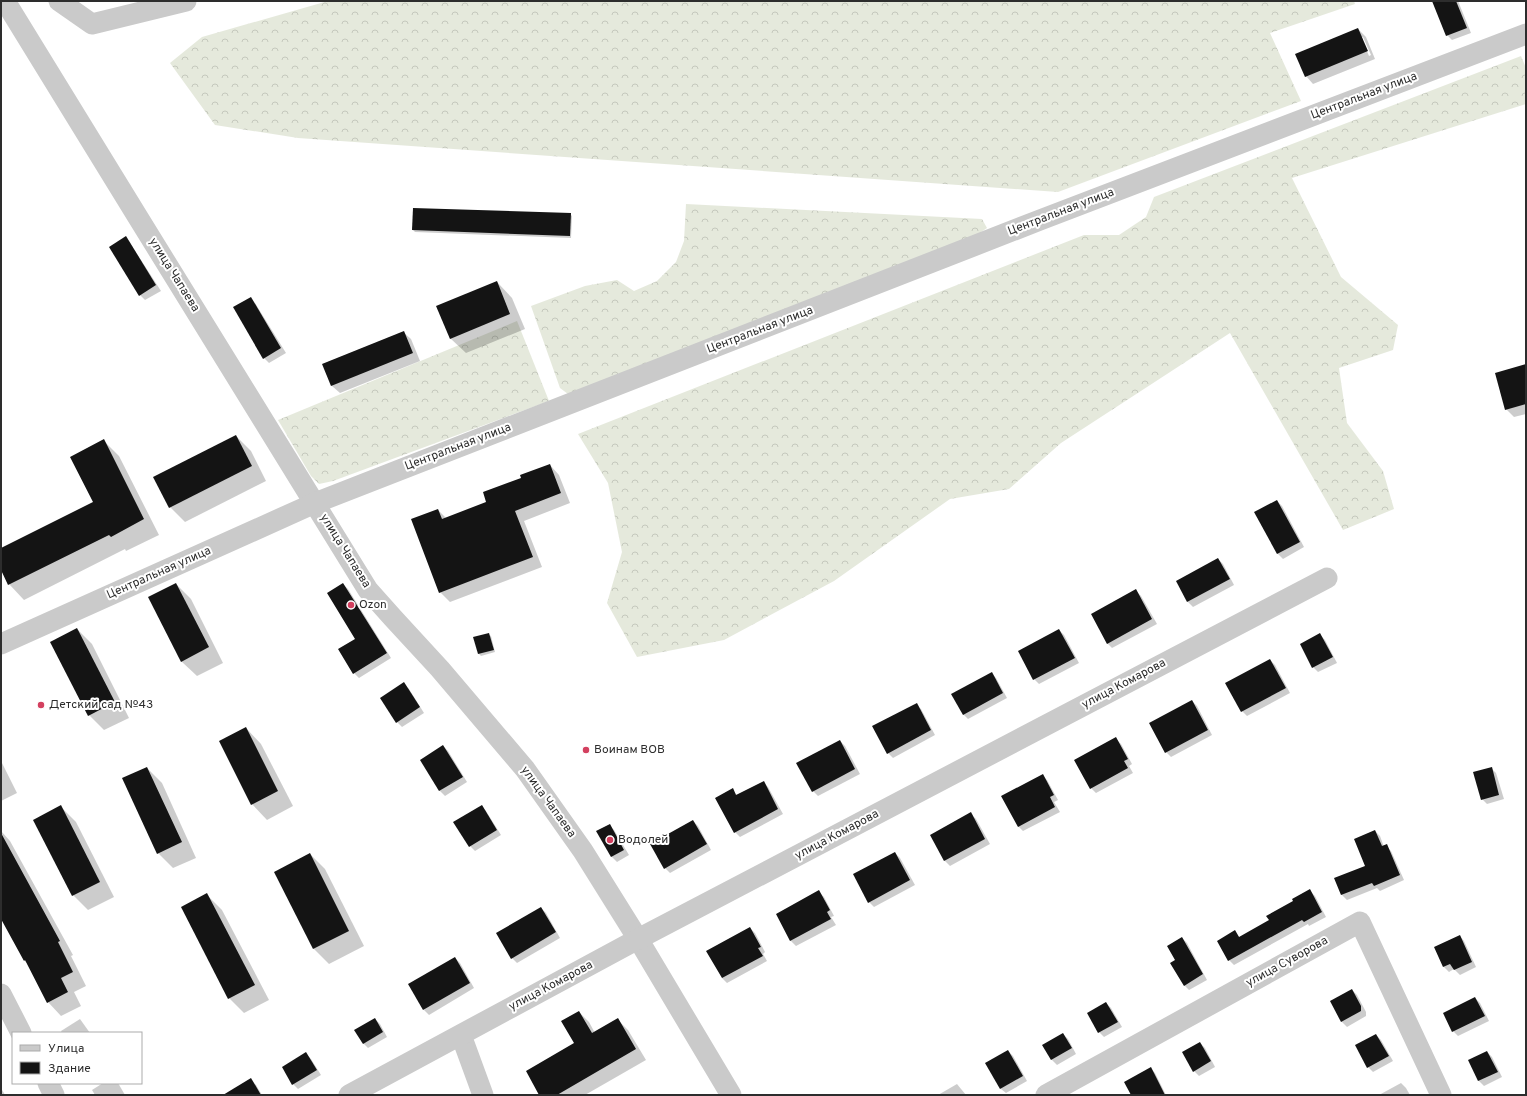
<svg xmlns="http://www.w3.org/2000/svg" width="1527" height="1096" font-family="Overpass,sans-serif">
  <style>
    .forest { fill: url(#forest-crowns) }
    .shadow { fill: #0003; fill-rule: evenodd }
    .building { fill: #141414 }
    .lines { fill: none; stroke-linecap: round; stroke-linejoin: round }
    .street { stroke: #cacaca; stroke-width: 21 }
    .poi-dot { fill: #d3405f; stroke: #fff; stroke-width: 1.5 }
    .labels { text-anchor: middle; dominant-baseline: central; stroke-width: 4; stroke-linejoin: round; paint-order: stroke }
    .street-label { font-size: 12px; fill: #2d2d2d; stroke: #fff }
    .poi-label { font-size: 12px; fill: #2d2d2d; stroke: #fff; text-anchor: start }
  </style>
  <defs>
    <pattern id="forest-crowns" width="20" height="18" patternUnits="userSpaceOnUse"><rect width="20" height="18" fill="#e5e9dc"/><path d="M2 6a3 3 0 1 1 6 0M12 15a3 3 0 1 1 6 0" fill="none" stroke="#c5c8bd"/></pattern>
  </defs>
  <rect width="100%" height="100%" fill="#fff"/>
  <g class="forest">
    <path d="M328,1H1354L1355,4L1270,33L1301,101L1058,192L298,138L215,125L170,63L202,37Z"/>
    <path d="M1521,56L1526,68V104L1292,178L1341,277L1398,325L1393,350L1339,368L1347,423L1383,471L1394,509L1343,530L1230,333L1061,443L1009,489L950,499L834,581L724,640L637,657L607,603L622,552L608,483L578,434L1084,235H1119L1146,217L1154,197Z"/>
    <path d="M686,204L982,219L987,228L971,239L568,394L560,388L531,306L585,286L617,280L634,291L657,281L676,262L684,241Z"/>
    <path d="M517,321L549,401L333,481L319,484L311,476L278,420Z"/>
  </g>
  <g class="shadow">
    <path d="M1440,1H1458L1471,33L1452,40L1447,35Z"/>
    <path d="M1358,29L1366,37L1375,59L1313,84L1306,76ZM1361,37H1363L1371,55L1369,56Z"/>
    <path d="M570,214L572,216L571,238L415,232L413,230Z"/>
    <path d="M126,238L130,243L161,291L145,300L140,295Z"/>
    <path d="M497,282L512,298L525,329L466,353L450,338Z"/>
    <path d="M250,298L255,303L286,353L269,363L264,358Z"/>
    <path d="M403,332L411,339L420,361L340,393L332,386L323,364Z"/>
    <path d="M1526,365V414L1514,417L1506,409Z"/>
    <path d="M236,436L251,451L266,481L185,522L170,507Z"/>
    <path d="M104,441L119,456L159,535L126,551L125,549L24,600L9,584L1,568V549L94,502Z"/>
    <path d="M550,465L559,475L570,503L524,521L542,567L450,602L440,592L438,510L446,518L488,503L522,478Z"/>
    <path d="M1277,501L1282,506L1304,547L1283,559L1278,554L1255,513Z"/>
    <path d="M1218,559L1223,564L1234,585L1193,607L1188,602L1177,581Z"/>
    <path d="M176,584L191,599L223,663L197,676L181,661Z"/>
    <path d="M343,584L348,589L391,658L359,678L354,673L357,639Z"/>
    <path d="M1136,591L1141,596L1157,624L1112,648L1107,643Z"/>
    <path d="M77,629L92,644L129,718L104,730L89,715Z"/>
    <path d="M1059,630L1064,635L1079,663L1039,684L1034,679Z"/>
    <path d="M488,634L491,636L495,652L481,656L479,654L474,638Z"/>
    <path d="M1320,635L1325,640L1337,663L1318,672L1313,667Z"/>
    <path d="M1270,660L1275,665L1290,693L1247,716L1242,711Z"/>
    <path d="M991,673L996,678L1007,698L968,719L963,714Z"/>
    <path d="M404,684L409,689L424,713L402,727L397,722Z"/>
    <path d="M1192,701L1197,706L1212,735L1171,757L1166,752Z"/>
    <path d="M916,704L921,709L935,735L893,758L888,753Z"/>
    <path d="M246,728L261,744L293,806L267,820L252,804Z"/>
    <path d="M1116,739L1121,744L1132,764L1129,766L1133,773L1096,793L1091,788Z"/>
    <path d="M840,741L845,746L860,774L818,796L813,791Z"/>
    <path d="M443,746L448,751L467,782L445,796L440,791L421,760Z"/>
    <path d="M1,761L17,793L1,801Z"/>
    <path d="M147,768L162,783L196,858L173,868L158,853Z"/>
    <path d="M1491,768L1496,773L1504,799L1487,804L1482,799Z"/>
    <path d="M1042,775L1047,780L1058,800L1054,802L1060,812L1023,831L1018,826Z"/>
    <path d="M763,782L768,787L783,814L740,837L735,832L732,790L737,795Z"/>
    <path d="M482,806L486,811L501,835L475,851L470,846Z"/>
    <path d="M61,807L76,822L114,897L88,910L73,895Z"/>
    <path d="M971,814L976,819L990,844L950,866L945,861L931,835Z"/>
    <path d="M693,821L698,826L711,850L670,873L665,868Z"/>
    <path d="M609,825L614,830L629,855L617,862L612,857L598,831Z"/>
    <path d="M1,831L10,841L73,955L71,956L86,986L74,992L81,1006L61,1016L48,1002L28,964L24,960L1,917Z"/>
    <path d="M1375,831L1380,836L1384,847L1386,846L1391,851L1404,880L1380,891L1377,888L1347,900L1342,895L1335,879L1366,866Z"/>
    <path d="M895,853L900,858L915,885L874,907L869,902Z"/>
    <path d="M310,854L325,869L364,946L329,964L314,949Z"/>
    <path d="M1310,891L1315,896L1326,917L1309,926L1308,924L1234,965L1229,960L1235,932L1240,938L1270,921L1294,901Z"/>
    <path d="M819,892L824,897L834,916L831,917L836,925L796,946L791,941L777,914Z"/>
    <path d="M207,895L222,910L269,1000L244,1013L229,998Z"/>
    <path d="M541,908L546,913L560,938L517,963L512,958Z"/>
    <path d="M750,928L755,933L765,952L763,954L767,961L727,983L722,978Z"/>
    <path d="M1460,936L1464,941L1476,967L1460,975L1454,969L1449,972L1444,967L1435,948Z"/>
    <path d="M1182,938L1187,943L1207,980L1189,990L1184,985L1176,960Z"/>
    <path d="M455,958L460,963L474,988L429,1015L424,1010Z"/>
    <path d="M1352,990L1357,995L1366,1012V1016L1347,1027L1342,1022L1331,1002Z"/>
    <path d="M1475,998L1480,1003L1489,1021L1458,1036L1453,1031Z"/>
    <path d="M1106,1003L1111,1008L1122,1027L1104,1037L1099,1032Z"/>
    <path d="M579,1012L589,1022L595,1033L618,1020L628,1030L646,1060L585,1095H541L575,1044Z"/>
    <path d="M80,1019L90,1033H62L61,1031Z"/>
    <path d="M375,1019L380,1024L387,1037L368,1048L363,1043Z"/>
    <path d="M1063,1034L1068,1039L1076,1054L1057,1065L1052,1060L1044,1045Z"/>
    <path d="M1376,1035L1381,1040L1393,1061L1373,1072L1368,1067Z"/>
    <path d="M1200,1043L1205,1048L1215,1067L1199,1076L1194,1071Z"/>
    <path d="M1008,1051L1013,1056L1027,1081L1006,1093L1001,1089Z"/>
    <path d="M1487,1052L1492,1057L1502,1077L1484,1086L1479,1081L1469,1061Z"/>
    <path d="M306,1054L311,1059L321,1075L298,1089L293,1084Z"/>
    <path d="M1150,1068L1155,1073L1166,1095H1132Z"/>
    <path d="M251,1080L256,1085L262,1095H230Z"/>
    <path d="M103,1083H118L125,1095H95L92,1090Z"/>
    <path d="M1401,1083L1406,1088L1410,1095H1379Z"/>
    <path d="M957,1084L966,1095H938Z"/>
    <path d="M1,1088L5,1095H1Z"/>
  </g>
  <g class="building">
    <path d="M1432,1H1456L1467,28L1446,36Z"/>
    <path d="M1358,28L1368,51L1305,77L1295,54Z"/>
    <path d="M413,208L571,213L570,236L412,230Z"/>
    <path d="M126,236L156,285L139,296L109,247Z"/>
    <path d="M497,281L510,314L450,339L436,306Z"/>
    <path d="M251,297L281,348L263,359L233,307Z"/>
    <path d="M404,331L413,353L331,386L322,364Z"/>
    <path d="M1526,364V404L1505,410L1495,373Z"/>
    <path d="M236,435L252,466L169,508L153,477Z"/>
    <path d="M104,439L144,519L111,537L109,535L8,585L1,570V548L93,502L70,457Z"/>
    <path d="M550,464L561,493L515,511L533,557L439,593L411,519L438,509L442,519L486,502L483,492L521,478L520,475Z"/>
    <path d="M1277,500L1300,542L1277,554L1254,512Z"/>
    <path d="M1218,558L1230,579L1187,602L1176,581Z"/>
    <path d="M176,583L209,647L181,662L148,597Z"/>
    <path d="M343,583L387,653L353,674L338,649L355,639L327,593Z"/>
    <path d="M1136,589L1152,619L1107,644L1091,614Z"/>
    <path d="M77,628L115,702L88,716L50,642Z"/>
    <path d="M1059,629L1075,658L1033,680L1018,651Z"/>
    <path d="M489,633L494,650L478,654L473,637Z"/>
    <path d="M1320,633L1333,657L1312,668L1300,644Z"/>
    <path d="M1270,659L1286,688L1241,712L1225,683Z"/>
    <path d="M992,672L1003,693L963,715L951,694Z"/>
    <path d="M404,682L420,707L396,723L380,698Z"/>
    <path d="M1192,700L1208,730L1165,753L1149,723Z"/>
    <path d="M917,703L931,730L887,754L872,726Z"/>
    <path d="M246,727L278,791L251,805L219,741Z"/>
    <path d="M1116,737L1128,759L1124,761L1128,768L1090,789L1074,760Z"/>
    <path d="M840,740L855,769L812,792L796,763Z"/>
    <path d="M443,745L463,777L439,791L420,760Z"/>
    <path d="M147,767L182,842L157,854L122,778Z"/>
    <path d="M1492,767L1499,795L1481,800L1473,772Z"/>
    <path d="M1043,774L1054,795L1050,797L1055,807L1018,827L1001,796Z"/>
    <path d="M764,781L778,809L734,833L715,798L733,788L736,795Z"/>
    <path d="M61,805L100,882L72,896L33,820Z"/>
    <path d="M482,805L497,830L469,847L453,822Z"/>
    <path d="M971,812L985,839L944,861L930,835Z"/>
    <path d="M693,820L707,844L664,869L650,844Z"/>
    <path d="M610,824L624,850L611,857L596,831Z"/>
    <path d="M1375,830L1382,846L1387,844L1400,875L1374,886L1372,883L1341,895L1334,878L1365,866L1354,839Z"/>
    <path d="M1,833L60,941L58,942L73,972L61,978L68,992L47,1003L25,960L24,961L1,919Z"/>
    <path d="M895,852L910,880L868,903L853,874Z"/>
    <path d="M310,853L349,931L313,949L274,872Z"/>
    <path d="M1310,889L1322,912L1304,922L1302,920L1228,961L1217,941L1235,930L1239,937L1269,920L1266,916L1293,901L1292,899Z"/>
    <path d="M819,890L830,910L827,912L831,919L790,941L776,914Z"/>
    <path d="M207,893L255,985L228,999L181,907Z"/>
    <path d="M541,907L556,932L511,959L496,933Z"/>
    <path d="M750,927L761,947L758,948L763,956L722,978L706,951Z"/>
    <path d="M1460,935L1472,962L1454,970L1450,964L1443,967L1434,947Z"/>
    <path d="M1182,937L1203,974L1184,986L1170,963L1175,960L1167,946Z"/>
    <path d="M455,957L470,983L423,1010L408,984Z"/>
    <path d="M1352,989L1361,1006V1011L1341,1022L1330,1001Z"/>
    <path d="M1475,997L1485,1016L1452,1032L1443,1013Z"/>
    <path d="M1106,1002L1118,1022L1098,1033L1087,1013Z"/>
    <path d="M579,1011L592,1033L618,1018L636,1049L557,1095H539L526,1071L574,1043L561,1021Z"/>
    <path d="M375,1018L383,1032L363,1044L354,1030Z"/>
    <path d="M1063,1033L1072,1048L1051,1060L1042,1045Z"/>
    <path d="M1376,1034L1389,1056L1367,1068L1355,1045Z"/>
    <path d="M1200,1042L1211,1061L1193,1072L1182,1052Z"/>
    <path d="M1008,1050L1023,1076L1000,1089L985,1063Z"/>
    <path d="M1487,1051L1498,1072L1478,1081L1468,1060Z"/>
    <path d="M306,1052L317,1070L292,1085L282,1067Z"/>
    <path d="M1151,1067L1165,1095H1131L1124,1082Z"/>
    <path d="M251,1078L261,1095H223Z"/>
  </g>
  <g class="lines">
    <g class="street">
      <path d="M5,1L139,219L368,590L393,618L440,669L525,769L583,851L638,939L731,1095"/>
      <path d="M59,1L92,24L186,1"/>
      <path d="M1,644L315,503L1040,220L1526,34"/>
      <path d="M1,994L21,1033"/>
      <path d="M461,1035L483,1095"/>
      <path d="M48,1083L54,1095"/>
      <path d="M349,1095L638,939L1327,578"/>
      <path d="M1046,1095L1360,922L1441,1095"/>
    </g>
  </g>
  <g class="poi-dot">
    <circle cx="351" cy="605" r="4"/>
    <circle cx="41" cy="705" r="4"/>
    <circle cx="586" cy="750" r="4"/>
    <circle cx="610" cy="840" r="4"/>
  </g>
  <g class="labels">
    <g class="street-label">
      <text transform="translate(1364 96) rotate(-21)">Центральная улица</text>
      <text transform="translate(1061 212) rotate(-21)">Центральная улица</text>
      <text transform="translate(174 275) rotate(58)">улица Чапаева</text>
      <text transform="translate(760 330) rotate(-21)">Центральная улица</text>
      <text transform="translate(458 447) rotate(-21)">Центральная улица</text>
      <text transform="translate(345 551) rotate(58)">улица Чапаева</text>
      <text transform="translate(159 573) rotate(-24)">Центральная улица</text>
      <text transform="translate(1124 684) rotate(-28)">улица Комарова</text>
      <text transform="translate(548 802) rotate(54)">улица Чапаева</text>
      <text transform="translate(837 835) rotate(-28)">улица Комарова</text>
      <text transform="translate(1287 962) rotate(-29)">улица Суворова</text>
      <text transform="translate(551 986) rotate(-28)">улица Комарова</text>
    </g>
    <g class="poi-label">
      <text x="359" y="605">Ozon</text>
      <text x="49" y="705">Детский сад №43</text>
      <text x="594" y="750">Воинам ВОВ</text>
      <text x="618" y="840">Водолей</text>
    </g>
  </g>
  <rect width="1527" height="1096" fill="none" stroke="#2d2d2d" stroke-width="4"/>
  <rect x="12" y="1032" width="130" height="52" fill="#ffffff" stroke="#ababab"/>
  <rect x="20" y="1045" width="20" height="6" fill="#cacaca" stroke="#ababab"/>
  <text x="48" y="1052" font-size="12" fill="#2d2d2d">Улица</text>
  <rect x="20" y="1062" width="20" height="12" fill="#141414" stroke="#ababab"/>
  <text x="48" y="1072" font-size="12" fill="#2d2d2d">Здание</text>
</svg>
